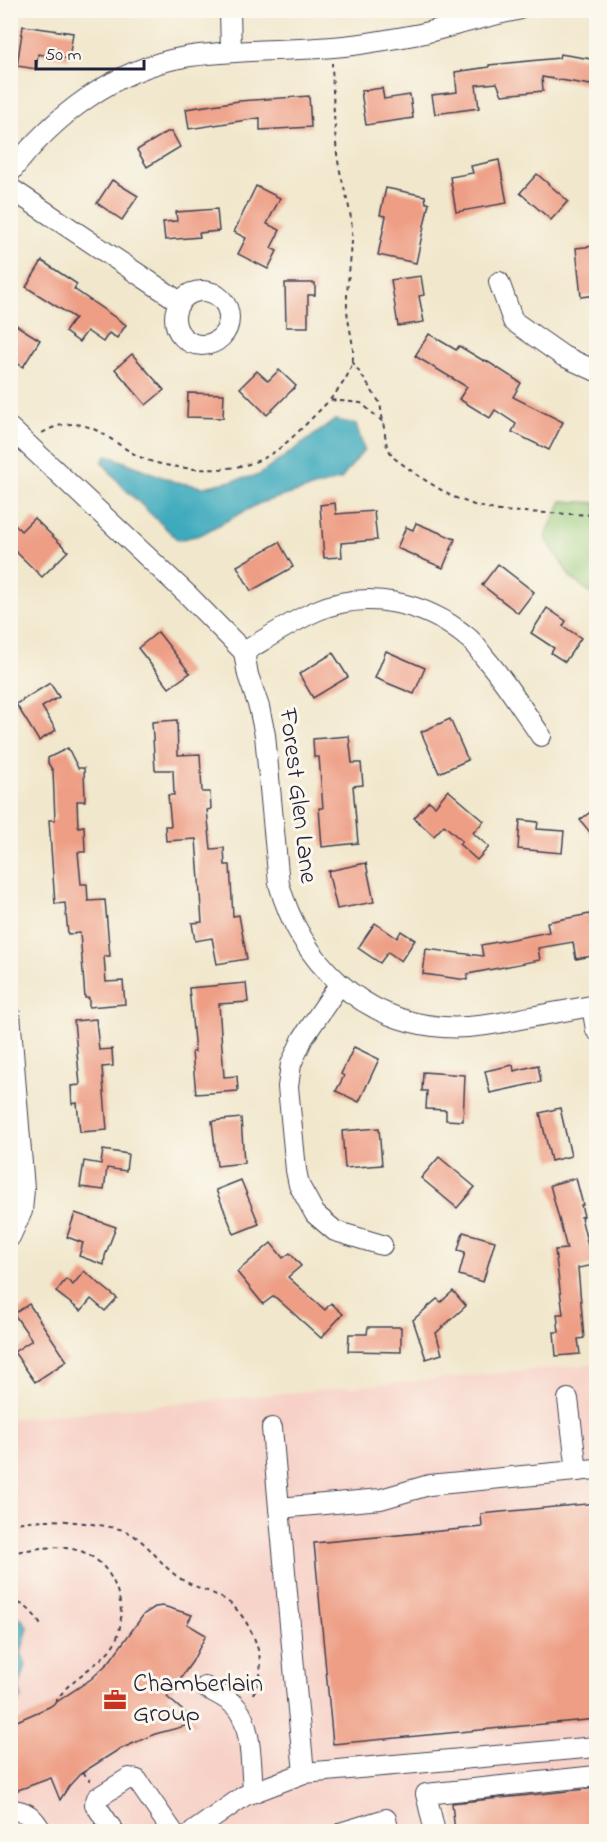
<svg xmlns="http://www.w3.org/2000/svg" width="607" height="1842" font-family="'Indie Flower',sans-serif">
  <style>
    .built { fill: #f7d1c7 }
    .green { fill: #97ca7b; stroke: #5c765b; stroke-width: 1.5 }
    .water { fill: #3eaabd; stroke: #30667c; stroke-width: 1.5 }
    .building { fill: #ee9e85 }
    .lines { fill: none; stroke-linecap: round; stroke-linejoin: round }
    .minor-casing { stroke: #414051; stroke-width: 22 }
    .path { stroke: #414051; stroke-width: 2; stroke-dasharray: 4.5 4.5; stroke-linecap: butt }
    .minor { stroke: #fff; stroke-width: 20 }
    .labels { text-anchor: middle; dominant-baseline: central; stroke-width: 6; stroke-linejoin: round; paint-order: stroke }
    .street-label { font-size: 26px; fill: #22223b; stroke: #fbf7ec }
    .poi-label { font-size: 26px; fill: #22223b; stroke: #fbf7ec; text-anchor: start }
  </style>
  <rect width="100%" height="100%" fill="#fbf7ec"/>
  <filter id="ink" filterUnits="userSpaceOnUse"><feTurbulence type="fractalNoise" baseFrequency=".0167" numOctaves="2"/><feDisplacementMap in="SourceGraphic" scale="12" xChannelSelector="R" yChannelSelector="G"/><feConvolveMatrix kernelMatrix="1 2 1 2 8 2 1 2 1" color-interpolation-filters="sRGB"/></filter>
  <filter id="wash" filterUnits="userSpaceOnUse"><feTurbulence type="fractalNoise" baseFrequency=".008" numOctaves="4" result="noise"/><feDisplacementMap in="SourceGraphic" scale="24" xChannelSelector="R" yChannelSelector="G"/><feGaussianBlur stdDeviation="1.35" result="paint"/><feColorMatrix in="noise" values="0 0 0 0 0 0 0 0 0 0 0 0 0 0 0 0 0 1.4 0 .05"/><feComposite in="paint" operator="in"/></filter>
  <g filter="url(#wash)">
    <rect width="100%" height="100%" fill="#f1e7cc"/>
    <path class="built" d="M596,1364V1831L11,1832V1419Z"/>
    <path class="green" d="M562,501L596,503V597L571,578L545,537Z"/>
    <g class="water">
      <path d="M335,420L356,424L364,450L341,479L260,503L200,535L178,540L123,487L102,462L107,455L175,482L204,487L259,475Z"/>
      <path d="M10,1612L21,1618L28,1628L21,1652L26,1665L19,1687L22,1698L11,1711Z"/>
    </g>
    <g id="blocks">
      <g class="building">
        <path d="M23,26L73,33L69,59L38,54L36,69L17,66Z"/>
        <path d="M560,54L597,60V86L542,77L543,91L502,95L497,83L476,85L479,108L435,114L432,95L457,92L455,72L489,67V65L559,58Z"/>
        <path d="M382,88L384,99L410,95L413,118L366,125L361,91Z"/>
        <path d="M309,96L311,127L260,130V118L189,129L186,109L239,101Z"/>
        <path d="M167,132H172L180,147L147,167L137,150Z"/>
        <path d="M499,160L507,203L456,212L450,177L473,173L471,166Z"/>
        <path d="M537,174L568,201L551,220L520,193Z"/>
        <path d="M112,180L138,196L122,220L97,203Z"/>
        <path d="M256,186L280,198L267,224L280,230L271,248L277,251L268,269L238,254L246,238L234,232Z"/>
        <path d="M386,188L425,196L426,203H429L416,263L378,255L386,216L380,215Z"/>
        <path d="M217,209L219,231L199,233L200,237L165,240L163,222L177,221L176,212Z"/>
        <path d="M594,246L597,295L581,297L576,248Z"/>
        <path d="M42,261L77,284L74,289L126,325L117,338L109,333L103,342L87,331L79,342L65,332L75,318L26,287Z"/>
        <path d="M421,276L424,295L419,296L424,322L398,326L391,280Z"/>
        <path d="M285,283H315V295H308V327H286Z"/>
        <path d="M16,325L40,340L23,367L10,359V333Z"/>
        <path d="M429,334L456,350L459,346L484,361L485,360L521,383L513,397L563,422L549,450L512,432L516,424L495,410L490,418L459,399L467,387L415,356Z"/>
        <path d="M132,354L164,390L146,405L115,369Z"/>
        <path d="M279,370L296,386L267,415L240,388L257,371L268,381Z"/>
        <path d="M188,393L224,394L223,418L187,417Z"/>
        <path d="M335,503L336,514L374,511L377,540L341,543L342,557L324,558L320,505Z"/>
        <path d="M34,518L68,551L42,577L10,546V520L21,531Z"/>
        <path d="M416,523L455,539L443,568L397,548L406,527L413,530Z"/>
        <path d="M279,542L293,567L251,591L237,566Z"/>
        <path d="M498,564L534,592L518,613L482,585Z"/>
        <path d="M547,608L566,621L563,626L581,638L565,662L551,653L554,648L531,633Z"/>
        <path d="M158,632L190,673L169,688L138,648Z"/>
        <path d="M386,651L425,668L414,694L375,678Z"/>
        <path d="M333,653L348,677L313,698L299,674Z"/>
        <path d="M50,683L59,697L42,707L56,730L39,741L16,704Z"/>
        <path d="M450,719L468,760L439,773L421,732Z"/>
        <path d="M177,720L178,755L200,754L202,792H210L211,809L207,810L211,849L224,848L225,865H230L233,916L239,915L247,959L217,964L212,938L195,941L192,923L202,922L196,839L166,841L165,826H171L168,795H174L173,770H155L152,722Z"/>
        <path d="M349,736L352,763H361L363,785L353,786L358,843L322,847L319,808H323L319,757H314L313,739Z"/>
        <path d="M68,748L78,768H84L85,801H77L78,827L84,826L85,852H78L81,884H87L88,901L105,900L110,956H104L106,982L123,981L125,1004L89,1007V998H85L80,933L68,934L65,903L55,904L49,820H55L53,771L48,763V758Z"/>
        <path d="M448,790L484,821L473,833L489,847L477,860L459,844L462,841L444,825L434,836L414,818L429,801L435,806Z"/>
        <path d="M597,807V841L580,820Z"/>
        <path d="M520,820L538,822L537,829L564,831L562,853L518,849Z"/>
        <path d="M366,863L374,902L337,909L328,871Z"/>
        <path d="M590,914L597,955L576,959L573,942L538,948L540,960L468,974L467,980L423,974L426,949L483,956L481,945L549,932L547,922Z"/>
        <path d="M375,923L397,938L401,931L415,940L401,961L388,952L380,963L358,948Z"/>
        <path d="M246,983L248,1002L219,1004L224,1077L237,1076L238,1091L196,1094L192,1052H195L189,988Z"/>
        <path d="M96,1019L99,1050L112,1049L113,1066L102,1067L107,1130L80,1132L77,1103L72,1104L71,1086L80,1085L74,1021Z"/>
        <path d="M354,1047L379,1059L359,1102L336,1091L344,1076L341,1074Z"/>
        <path d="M513,1065L514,1071L538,1065L541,1082L490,1093L485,1071Z"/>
        <path d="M423,1072L465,1075L463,1121L446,1120V1110L426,1109L427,1091H422Z"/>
        <path d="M560,1108L571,1156L551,1161L540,1113Z"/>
        <path d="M241,1118L244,1163L217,1166L212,1121Z"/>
        <path d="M379,1128L382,1165L345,1168L342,1131Z"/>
        <path d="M103,1150L128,1154L126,1171L107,1168L104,1190L80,1187L84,1161L101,1164Z"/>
        <path d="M439,1157L475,1187L457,1208L421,1178Z"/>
        <path d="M576,1178L583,1205H581L584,1216L581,1217L588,1246H592L595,1265L578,1268L584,1338L578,1339L580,1354L556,1356L554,1332H559L557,1314H563L555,1250L567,1249L550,1185Z"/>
        <path d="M241,1180L259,1224L234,1234L216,1190Z"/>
        <path d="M75,1213L116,1227L105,1256L104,1265L79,1256L83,1243L67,1237Z"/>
        <path d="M463,1232L495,1241L483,1282L459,1275L465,1252L458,1250Z"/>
        <path d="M271,1243L283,1258L290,1253L301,1266L288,1277L325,1310L331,1303L343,1314L321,1338L274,1296L263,1304L237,1272Z"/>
        <path d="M84,1271L117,1298L105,1311L91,1299L81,1311L56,1292L66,1279L73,1285Z"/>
        <path d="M453,1291L466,1306L436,1333L442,1354L426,1359L413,1320L437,1299L441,1302Z"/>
        <path d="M29,1304L67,1361L35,1382L14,1352L32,1340L14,1314Z"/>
        <path d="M368,1327H401V1352L348,1351L349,1334H367Z"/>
        <path d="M597,1503V1719L333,1744L314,1543L482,1527L481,1514Z"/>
        <path d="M163,1606L192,1615L187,1624L206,1635L192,1662L167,1697L197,1723L155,1734L118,1750L80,1774L69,1786L60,1800L51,1778L10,1793V1724L49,1707L91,1679L109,1662L144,1614L155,1607Z"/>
        <path d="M597,1788V1832H455L452,1803Z"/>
      </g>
    </g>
  </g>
  <g filter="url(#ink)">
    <use href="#blocks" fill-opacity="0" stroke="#414051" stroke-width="1.5"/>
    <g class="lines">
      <g class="minor-casing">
        <g id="minor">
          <path d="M230,10L231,52"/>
          <path d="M10,173C52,117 114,69 185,57C240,48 297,52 353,45C375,42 398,38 420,34C453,26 485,16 517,10"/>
          <path d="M10,188L180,302"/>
          <path d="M499,282L513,321L563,356L596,371"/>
          <circle cx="202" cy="318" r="27"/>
          <path d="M10,428L187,594L244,652L248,675L259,707L265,735L279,884C301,961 360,1021 443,1027C469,1029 495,1024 520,1019C546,1014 571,1010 596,1005"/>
          <path d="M244,652C267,638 291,622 316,611C367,589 425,602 467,637C474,642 479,651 485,658C506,682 523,710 541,736"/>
          <path d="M339,985L303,1038L291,1064L288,1087L296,1170L299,1185L315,1214L335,1231L382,1245"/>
          <path d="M592,1006L596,1030"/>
          <path d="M10,1014L24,1189L22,1211L10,1237"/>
          <path d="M568,1399L577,1471"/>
          <path d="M272,1428L279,1508"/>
          <path d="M596,1469L429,1485L381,1499L279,1508L304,1773L596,1747"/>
          <path d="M205,1687C215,1693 230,1699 237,1708C252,1726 251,1769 253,1792"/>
          <path d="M10,1810C27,1810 34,1818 42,1832"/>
          <path d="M114,1832L95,1804L97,1798L129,1778L137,1780L173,1832"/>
          <path d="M193,1832L244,1796L304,1773"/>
          <path d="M343,1832L386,1819L389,1832"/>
          <path d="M435,1832L426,1794L596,1776"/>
        </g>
      </g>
      <g class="path">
        <path d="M352,361L380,403L387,447L394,458L420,477L451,496L474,505L499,511L596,515"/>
        <path d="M331,400L361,403L383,422"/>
        <path d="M42,433C91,405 112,450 153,462C190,472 244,475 277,450C292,439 306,424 320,410C333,397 352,376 353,357C354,340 347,323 347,307C346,281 353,256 352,230C351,204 340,180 337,154C334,124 333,93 332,63"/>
        <path d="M10,1524C22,1522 35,1520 47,1520C64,1520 107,1525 123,1530C146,1538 159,1564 178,1577C192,1587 209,1590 224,1599C251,1615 275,1672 250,1697"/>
        <path d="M10,1553C33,1549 60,1543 83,1552C116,1565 130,1612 115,1642C106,1658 89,1668 75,1680C66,1687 60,1695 54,1704"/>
        <path d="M10,1600C27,1604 34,1614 42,1627"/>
        <path d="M83,1772L90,1781"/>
      </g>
      <use href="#minor" class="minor"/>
    </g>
  </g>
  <defs>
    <g id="office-bare" transform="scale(1.8)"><path d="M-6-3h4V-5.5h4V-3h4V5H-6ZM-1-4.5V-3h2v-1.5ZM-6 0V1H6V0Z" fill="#c8321e" stroke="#fbf7ec" stroke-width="2.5" paint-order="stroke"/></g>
  </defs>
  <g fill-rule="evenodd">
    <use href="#office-bare" x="115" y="1700"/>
  </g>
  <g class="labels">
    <g class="street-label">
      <text transform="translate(297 796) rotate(83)">Forest Glen Lane</text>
    </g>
    <g class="poi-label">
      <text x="133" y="1685">Chamberlain<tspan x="133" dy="30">Group</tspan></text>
    </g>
  </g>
  <rect width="607" height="1842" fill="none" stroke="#fbf7ec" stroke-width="36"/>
  <path d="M36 60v9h108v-9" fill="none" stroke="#22223b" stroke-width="3"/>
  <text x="45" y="60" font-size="18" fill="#22223b" stroke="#fbf7ec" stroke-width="4.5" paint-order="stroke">50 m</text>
</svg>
